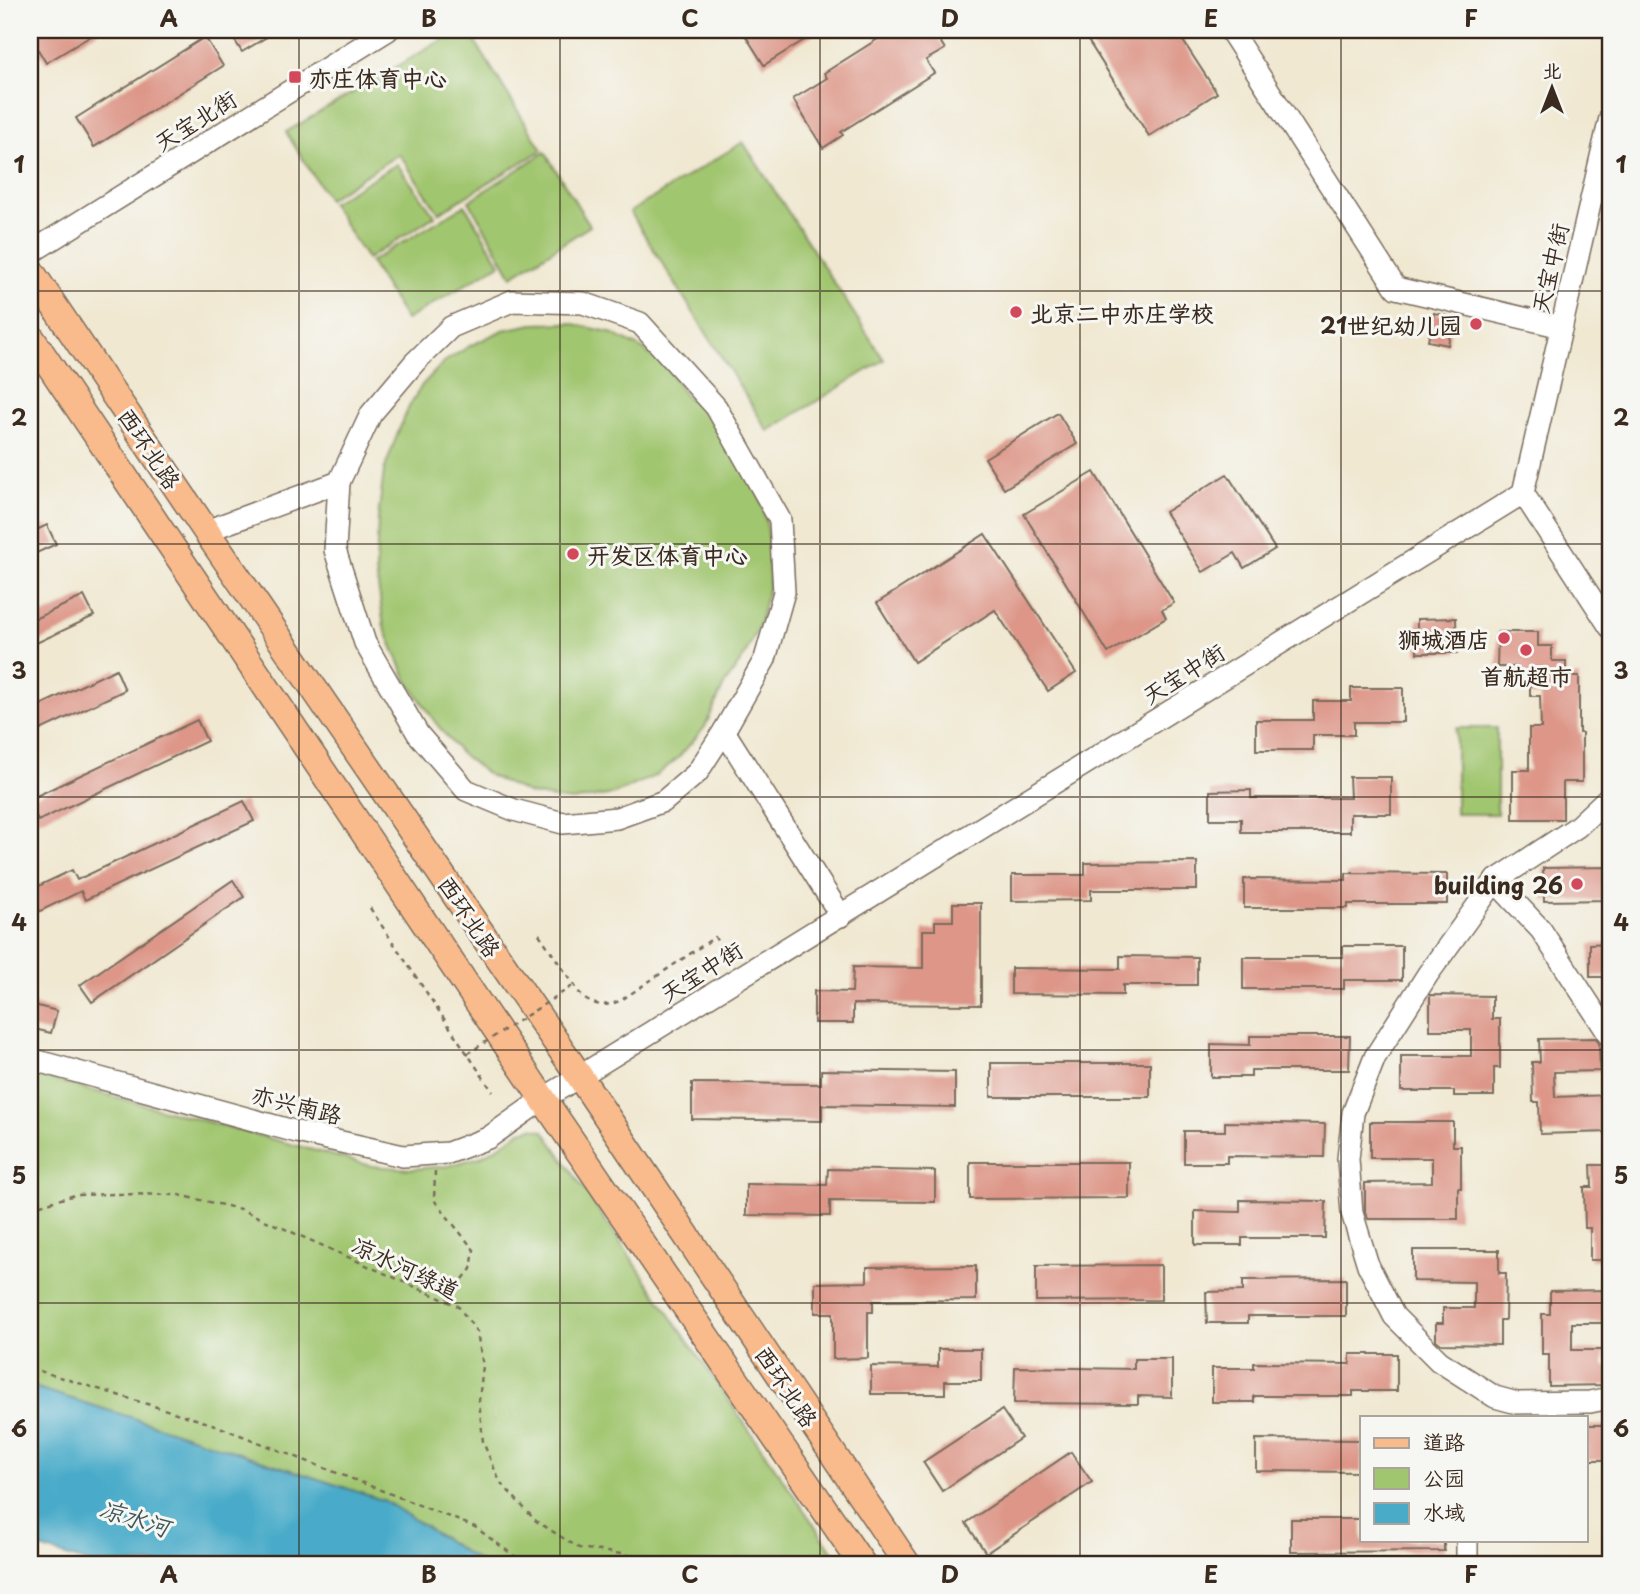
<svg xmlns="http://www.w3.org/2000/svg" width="1640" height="1594" font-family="'Playpen Sans','LXGW WenKai TC',sans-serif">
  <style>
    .green { fill: #a1c670; stroke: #6e7847; stroke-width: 2 }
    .water { fill: #4aabc9; stroke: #426a74; stroke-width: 2 }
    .building { fill: #dd9688 }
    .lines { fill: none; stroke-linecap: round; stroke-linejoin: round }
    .minor-casing { stroke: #7a6c5d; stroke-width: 24 }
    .major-casing { stroke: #7a6c5d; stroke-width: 29 }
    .path { stroke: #7a6c5d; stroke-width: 2.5; stroke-dasharray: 5 5; stroke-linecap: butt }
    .minor { stroke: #fff; stroke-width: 21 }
    .major { stroke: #fabb8c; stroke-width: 26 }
    .path-bridge { stroke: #7a6c5d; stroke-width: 2.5; stroke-dasharray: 5 5; stroke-linecap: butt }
    .grid { fill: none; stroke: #3b2a1e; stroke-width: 2; stroke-opacity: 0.55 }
    .poi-dot { fill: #d1495b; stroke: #f6f6f2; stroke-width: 2.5 }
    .labels { text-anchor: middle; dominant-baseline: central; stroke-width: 6; stroke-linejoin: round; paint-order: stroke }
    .poi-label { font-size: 23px; font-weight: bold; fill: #3b2a1e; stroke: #f6f6f2; text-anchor: start }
    .street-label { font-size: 23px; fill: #3b2a1e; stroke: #f6f6f2 }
    .water-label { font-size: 24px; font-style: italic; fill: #40575a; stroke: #f6f6f2 }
    .neatline { fill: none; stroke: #3b2a1e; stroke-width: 2.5 }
    .grid-label { font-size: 23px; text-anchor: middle; font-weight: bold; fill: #3b2a1e }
  </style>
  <rect width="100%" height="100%" fill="#f6f6f2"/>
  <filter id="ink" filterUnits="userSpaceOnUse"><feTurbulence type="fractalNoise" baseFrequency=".0143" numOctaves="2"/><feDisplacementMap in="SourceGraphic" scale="14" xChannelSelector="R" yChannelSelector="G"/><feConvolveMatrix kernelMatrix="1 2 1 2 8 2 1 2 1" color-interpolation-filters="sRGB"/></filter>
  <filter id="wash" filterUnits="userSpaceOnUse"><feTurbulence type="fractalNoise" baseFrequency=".00686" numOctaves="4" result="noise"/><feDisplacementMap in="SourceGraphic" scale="28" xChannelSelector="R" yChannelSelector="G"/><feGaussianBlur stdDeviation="1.57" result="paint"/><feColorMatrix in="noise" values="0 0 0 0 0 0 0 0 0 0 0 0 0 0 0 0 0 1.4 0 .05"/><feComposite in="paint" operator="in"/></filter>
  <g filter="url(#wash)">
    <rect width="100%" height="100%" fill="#f0e8d1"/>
    <g class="green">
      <path d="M459,30H468L542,150L439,213L399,154L328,199L286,132Z"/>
      <path d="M743,142L884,360L768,431L630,212Z"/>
      <path d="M545,152L590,226L512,276L469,201Z"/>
      <path d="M397,164L435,216L367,259L331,203Z"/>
      <path d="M465,205L500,264L406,320L370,262Z"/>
      <path d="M569,323L609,332L643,349L668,368L686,397L703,406L725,430L761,499L769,536V585L760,623L744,657L724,685L705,727L679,757L657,775L614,794L571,801L530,794L490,776L460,753L435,722L406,678L384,627L376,571L378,519L384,471L398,432L409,407L422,385L444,362L470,346L503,330L533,324Z"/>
      <rect x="1456" y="728" width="41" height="86"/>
      <path d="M30,1074L372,1166L412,1169L448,1166L480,1157L500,1146L521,1131L533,1128L544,1131L841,1564H483L385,1501L133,1418L30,1386Z"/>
    </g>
    <path class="water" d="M30,1386L133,1418L385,1501L483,1564H92L30,1545Z"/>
    <g id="blocks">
      <g class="building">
        <path d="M35,30H101L46,63L30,36V33Z"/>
        <path d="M228,30H278L242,52Z"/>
        <path d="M742,30H820L764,65Z"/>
        <path d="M892,30H951L938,38L945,49L926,60L934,73L841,132L843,135L823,148L793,99L827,78L824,73Z"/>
        <path d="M1102,30H1176L1217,93L1149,136L1087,39Z"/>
        <path d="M205,37L223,66L94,147L76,118Z"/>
        <path d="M1434,313L1453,317L1448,345L1428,341Z"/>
        <path d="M1058,413L1077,444L1004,489L985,458Z"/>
        <path d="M1094,472L1174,603L1162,610L1166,618L1108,653L1024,514Z"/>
        <path d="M1227,474L1275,549L1244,568L1235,553L1203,572L1165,512Z"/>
        <path d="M47,525L56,544L30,556V533Z"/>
        <path d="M985,534L1076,673L1048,691L995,610L914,662L877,603Z"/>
        <path d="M84,596L94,616L30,646V621Z"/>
        <path d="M1456,618L1457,653H1417V619Z"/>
        <path d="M1498,632H1538V646H1552V661H1566V676H1579V733H1582V782H1563V819H1513V770H1529V728H1541L1540,696H1530V680H1517V667H1497Z"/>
        <path d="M116,669L125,690L30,735V710Z"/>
        <path d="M1351,688H1403V722H1354V735H1313V750H1256V720H1313V701H1351Z"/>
        <path d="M197,720L207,741L38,821L34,812L30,814V799Z"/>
        <path d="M1349,777H1391V814H1350V832H1241V819H1210V791L1251,790V798H1350Z"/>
        <path d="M244,801L254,821L85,900L81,891L30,916V890L72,870L77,880Z"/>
        <path d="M1197,862V890H1091V900L1012,901V875H1085V863Z"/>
        <path d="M1610,867V900L1544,901L1543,868Z"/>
        <path d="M1346,873L1447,874V904H1348V908H1244V879L1346,880Z"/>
        <path d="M233,880L244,897L92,1002L80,985Z"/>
        <path d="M953,903H981V1005L853,1004V1023H814V991L852,992L853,967L923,968V930H935V921H953Z"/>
        <path d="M1610,943V977H1590V944Z"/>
        <path d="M1343,946H1402V980H1344V989H1243V957H1343Z"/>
        <path d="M1120,956L1197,957V985H1123V995L1011,994V968L1120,969Z"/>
        <path d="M1430,995L1492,996V1019H1500V1068H1494V1096H1454V1091H1401V1056H1471V1030H1430Z"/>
        <path d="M30,1004L57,1011L51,1033L30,1028Z"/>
        <path d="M1250,1036H1350L1349,1070H1251V1077H1211V1044L1250,1045Z"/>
        <path d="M1596,1038L1599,1043L1600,1071L1554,1072L1555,1097L1610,1095V1132L1540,1134L1539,1102H1533L1532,1062H1540L1539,1039Z"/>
        <rect x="991" y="1063" width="159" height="34"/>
        <path d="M821,1070L955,1072V1107L822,1105V1121L692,1119V1083L821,1084Z"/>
        <path d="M1225,1122L1325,1124L1324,1157L1227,1156V1163H1184V1131H1225Z"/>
        <path d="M1370,1122H1453V1146H1461V1188H1458V1219H1368L1365,1212V1183L1432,1182V1158H1370Z"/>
        <path d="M970,1162H1129V1198L970,1199Z"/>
        <path d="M1591,1165H1610V1260H1590V1228H1585L1584,1187H1592Z"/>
        <path d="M828,1169L935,1171V1202L830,1201V1216L746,1215V1184L827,1185Z"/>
        <path d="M1240,1200L1326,1201L1325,1238H1242V1245H1195V1211L1240,1212Z"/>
        <path d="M1413,1250H1499V1273H1506L1505,1320H1500V1345L1441,1344L1436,1340V1323H1443V1308H1474V1282L1413,1281Z"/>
        <path d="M1161,1265V1300L1036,1301V1266Z"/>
        <path d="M976,1266V1300L873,1301V1312H868V1358L833,1359V1313H815V1283L867,1282V1267Z"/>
        <path d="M1346,1279V1316H1248V1323H1207L1206,1292L1243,1291V1280Z"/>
        <path d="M1610,1290V1323H1572V1350H1604V1366H1610V1385L1549,1386V1354H1542V1314H1550V1291Z"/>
        <path d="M938,1349H981V1381H945V1394H871V1366L938,1367Z"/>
        <path d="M1350,1354H1397V1391H1353V1396H1254V1402H1212V1368H1254V1363L1350,1364Z"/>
        <path d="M1134,1359H1172V1397L1138,1396V1404L1014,1403L1015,1367L1134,1369Z"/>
        <path d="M1002,1410L1021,1438L942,1491L923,1462Z"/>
        <rect x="1586" y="1425" width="24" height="35"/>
        <path d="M1256,1439L1362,1440V1472L1256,1471Z"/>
        <path d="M1071,1452L1092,1482L986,1553L966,1523Z"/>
        <path d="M1291,1519H1362V1540H1444V1551L1291,1552Z"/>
      </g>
    </g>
  </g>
  <g filter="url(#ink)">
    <use href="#blocks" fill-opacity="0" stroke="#7a6c5d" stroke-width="2"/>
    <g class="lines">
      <g class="minor-casing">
        <g id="minor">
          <path d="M1230,30L1396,288L1562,327"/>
          <path d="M30,253L388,30"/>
          <path d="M339,482L335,550L365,643L418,734L466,790L514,810L563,823L617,818L664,801L697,773L724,731"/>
          <path d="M1523,493L1610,627"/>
          <path d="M206,531L339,482L371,414L415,362L451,327L512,301L583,303L640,323L716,407L780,520L784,592L765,659L724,731L841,916"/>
          <path d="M1610,796L1577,827L1495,881L1428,974L1375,1057L1353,1113L1348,1159L1352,1213L1368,1265L1394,1316L1439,1361L1495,1397L1517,1403L1590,1402L1610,1398"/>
          <path d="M1495,881L1541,930L1610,1036"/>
          <path d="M30,1059L297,1132L403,1156L448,1153L488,1138L543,1099L1523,493L1610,118"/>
          <path d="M1467,1540V1564"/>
        </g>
      </g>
      <g class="major-casing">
        <g id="major">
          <path d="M30,270L206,531L580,1077L907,1564"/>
          <path d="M30,336L543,1099L862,1564"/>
        </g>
      </g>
      <g class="path">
        <path d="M370,908L493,1092"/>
        <path d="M539,934L583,998C597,1007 608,1007 623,999L715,937L727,958"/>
        <path d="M435,1171L434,1200L474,1250L471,1269L447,1299"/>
        <path d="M30,1208L75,1195L116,1194L179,1195L240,1209L458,1306L477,1332L483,1366L479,1400L483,1442L500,1482L536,1521L579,1548L628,1555L653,1564"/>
        <path d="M30,1368L212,1424L475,1527L525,1564"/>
        <path d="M30,1559L46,1564"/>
      </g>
      <use href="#minor" class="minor"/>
      <use href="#major" class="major"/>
      <path class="path-bridge" d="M467,1054L574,985"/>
    </g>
  </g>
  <path class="grid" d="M299,30V1564M560,30V1564M820,30V1564M1080,30V1564M1341,30V1564M30,291H1610M30,544H1610M30,797H1610M30,1050H1610M30,1303H1610"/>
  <g class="poi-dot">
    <rect x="288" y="70" width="14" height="14" rx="3.5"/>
    <circle cx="1016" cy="312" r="7"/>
    <circle cx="1476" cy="324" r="7"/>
    <circle cx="573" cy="554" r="7"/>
    <circle cx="1504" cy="638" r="7"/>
    <circle cx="1526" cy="650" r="7"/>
    <circle cx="1577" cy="884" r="7"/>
  </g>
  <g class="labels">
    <g class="poi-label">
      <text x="309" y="77">亦庄体育中心</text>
      <text x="1030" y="312">北京二中亦庄学校</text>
      <text x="1462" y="324" text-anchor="end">21世纪幼儿园</text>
      <text x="587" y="554">开发区体育中心</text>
      <text x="1490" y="638" text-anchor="end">狮城酒店</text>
      <text x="1526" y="675" text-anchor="middle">首航超市</text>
      <text x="1563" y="884" text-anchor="end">building 26</text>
    </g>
    <g class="street-label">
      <text transform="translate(195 120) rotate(-32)">天宝北街</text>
      <text transform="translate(1549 268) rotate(-77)">天宝中街</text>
      <text transform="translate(150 448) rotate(56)">西环北路</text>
      <text transform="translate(1183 673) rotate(-32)">天宝中街</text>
      <text transform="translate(470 916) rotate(56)">西环北路</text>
      <text transform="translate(701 971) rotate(-32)">天宝中街</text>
      <text transform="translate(297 1104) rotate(14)">亦兴南路</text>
      <text transform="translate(406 1267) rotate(25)">凉水河绿道</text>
      <text transform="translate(787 1386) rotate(56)">西环北路</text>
    </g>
    <g class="water-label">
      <text transform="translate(135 1517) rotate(17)">凉水河</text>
    </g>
  </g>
  <rect width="1640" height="1594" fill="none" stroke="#f6f6f2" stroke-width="77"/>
  <rect x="1360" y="1416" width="228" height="126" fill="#f6f6f2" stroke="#aba49d" stroke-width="2"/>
  <rect x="1374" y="1438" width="35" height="10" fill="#fabb8c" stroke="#aba49d" stroke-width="2"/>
  <text x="1423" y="1450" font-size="21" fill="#3b2a1e">道路</text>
  <rect x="1374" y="1468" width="35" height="21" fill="#a1c670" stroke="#aba49d" stroke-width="2"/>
  <text x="1423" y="1486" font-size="21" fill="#3b2a1e">公园</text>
  <rect x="1374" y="1503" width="35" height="21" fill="#4aabc9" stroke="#aba49d" stroke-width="2"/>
  <text x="1423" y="1520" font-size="21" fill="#3b2a1e">水域</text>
  <g transform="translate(1552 88)" stroke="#f6f6f2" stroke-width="5" paint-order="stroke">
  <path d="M0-5L12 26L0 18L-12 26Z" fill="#3b2a1e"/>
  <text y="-10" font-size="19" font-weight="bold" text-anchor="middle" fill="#3b2a1e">北</text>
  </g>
  <rect x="38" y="38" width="1564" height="1518" class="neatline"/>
  <g class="grid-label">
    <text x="169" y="27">A</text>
    <text x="429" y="27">B</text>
    <text x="690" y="27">C</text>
    <text x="950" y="27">D</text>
    <text x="1211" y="27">E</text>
    <text x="1471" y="27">F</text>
    <text x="19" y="173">1</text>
    <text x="1621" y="173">1</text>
    <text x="19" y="426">2</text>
    <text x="1621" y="426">2</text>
    <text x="19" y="679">3</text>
    <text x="1621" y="679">3</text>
    <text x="19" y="931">4</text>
    <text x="1621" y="931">4</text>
    <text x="19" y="1184">5</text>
    <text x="1621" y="1184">5</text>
    <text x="19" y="1437">6</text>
    <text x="1621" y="1437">6</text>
    <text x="169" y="1583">A</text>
    <text x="429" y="1583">B</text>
    <text x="690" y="1583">C</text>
    <text x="950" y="1583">D</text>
    <text x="1211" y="1583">E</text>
    <text x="1471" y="1583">F</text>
  </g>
</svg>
